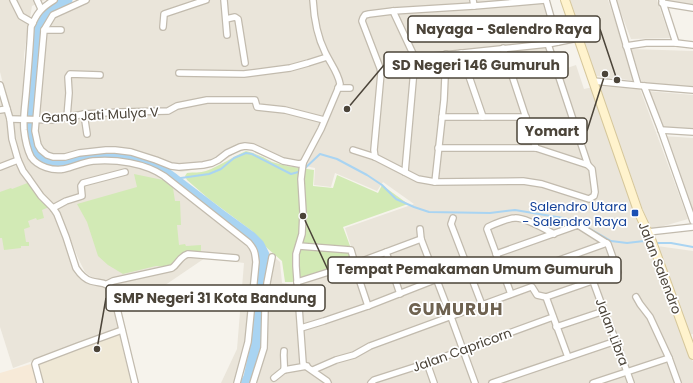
<svg xmlns="http://www.w3.org/2000/svg" width="693" height="383" font-family="Poppins,sans-serif">
  <style>
    .residential { fill: #eae5da }
    .commercial { fill: #f7ead8 }
    .education { fill: #efe8d6 }
    .green { fill: #d2eab5 }
    .lines { fill: none; stroke-linecap: round; stroke-linejoin: round }
    .stream { stroke: #a9d4f2; stroke-width: 2 }
    .river { stroke: #a9d4f2; stroke-width: 11 }
    .street-casing { stroke: #c2bbae; stroke-width: 8 }
    .secondary-casing { stroke: #d6c79b; stroke-width: 10 }
    .street { stroke: #fff; stroke-width: 5.5 }
    .secondary { stroke: #fff3cd; stroke-width: 8 }
    .transit-dot { fill: #1a4fb4; stroke: #fff; stroke-width: 1.5 }
    .labels { text-anchor: middle; dominant-baseline: central; stroke-width: 3.5; stroke-linejoin: round; paint-order: stroke }
    .street-label { font-size: 13px; fill: #4b4439; stroke: #fff }
    .transit-label { font-size: 13px; fill: #164399; stroke: #fff; text-anchor: end }
    .district-label { font-size: 17px; font-weight: bold; letter-spacing: 1px; fill: #6e6250; stroke: #fff }
    .leader { fill: none; stroke: #4b4439; stroke-width: 1.5 }
    .callout-dot { fill: #4b4439; stroke: #fff; stroke-width: 1.5 }
    .callout { fill: #fff; stroke: #4b4439; stroke-width: 1.5 }
    .callout-label { font-size: 14px; text-anchor: middle; font-weight: bold; fill: #4b4439 }
  </style>
  <rect width="100%" height="100%" fill="#f6f3ec"/>
  <g class="residential">
    <path d="M0,0H45L32,6L24,54L23,103L29,157L41,167L105,161L151,169L239,238L256,257L247,365L238,383H221L237,349L244,263L205,258L149,296L119,301L112,286L93,278L85,272L78,258L60,213L33,183L21,163L13,123L0,72Z"/>
    <path d="M83,0H548L563,44L547,46L555,72L576,65L584,89L593,87L693,362V383H251L254,377L262,313L270,253L280,262L282,283L293,285L357,265L345,228L414,204L383,182L377,191L335,173L331,187L314,185L315,168L300,165L256,150L247,149L237,152L219,164L204,168L181,172L168,168L155,161L118,151L56,159L47,158L39,154L34,146L32,135L40,36L42,24L44,19L48,14Z"/>
    <path d="M570,0H608L636,81L596,76Z"/>
    <path d="M616,0H657L670,38L631,39Z"/>
    <path d="M661,0H693V10Z"/>
    <path d="M631,49L693,51V87L642,83Z"/>
    <path d="M599,86L640,89L688,219L650,230Z"/>
    <path d="M647,91L693,95V132L663,129Z"/>
    <path d="M0,95L6,119L15,161L0,166Z"/>
    <path d="M663,136L693,138V219Z"/>
    <path d="M18,165L53,212L65,239L74,267L91,282L110,291L119,330L13,368L0,327V171Z"/>
    <path d="M657,246L693,251V334L689,335Z"/>
  </g>
  <path class="commercial" d="M34,363L39,383H0V373Z"/>
  <path class="education" d="M119,332L131,383H41L36,362Z"/>
  <g class="green">
    <path d="M246,151L253,153L263,157L272,162L287,166L314,170L313,186L333,188L337,175L378,193L382,185L408,204L343,227L356,262L292,282H285L282,261L267,248L252,231L209,199L187,180L185,176L187,173C194,172 200,173 206,171C220,166 232,157 246,151Z"/>
    <path d="M134,174L163,180L173,188L175,201H180L181,225H177L179,245L185,244L186,246L201,245V251L183,253L168,267L156,266L123,274L108,265L98,256L87,222L77,204L137,187Z"/>
    <path d="M30,182L49,207L42,210L44,218L37,220L36,218L28,221L30,227L24,229L26,242H29V246H21V248L4,250L2,238H0V192L11,188L12,189Z"/>
  </g>
  <g class="lines">
    <g class="stream">
      <path d="M174,179L209,174L221,169L234,158L246,153L252,154L291,174L302,171L320,154L337,159L367,175L382,185L396,199L414,207L429,212L490,213L515,210L563,218L580,223L611,241L627,243L644,241L650,242"/>
      <path d="M655,243H671L693,247"/>
    </g>
    <path class="river" d="M67,0L57,4L45,13L38,25L30,134L33,146L38,154L46,161L55,162L94,155L119,154L146,164L167,174L174,179L221,215L251,237L259,245L264,255L256,345L249,377L246,383"/>
    <g class="street-casing">
      <g id="street">
        <path d="M13,0L21,16L33,23"/>
        <path d="M37,0L41,9"/>
        <path d="M54,0C41,8 37,13 31,27C30,49 28,71 26,94C25,106 23,118 24,130C25,139 27,149 31,157C38,167 53,171 64,169C74,167 83,162 93,161C116,159 145,163 164,176L249,243C255,250 255,253 256,262L248,342L237,383"/>
        <path d="M86,0L53,15L44,30L35,131L38,145L41,150L47,155L53,157H65L79,153L106,150H115L131,152L156,160L171,166L179,167L203,165L212,163L218,160L227,153L240,147L245,146L253,147L283,161L299,164L303,163"/>
        <path d="M224,0L227,35"/>
        <path d="M313,0C314,18 317,36 325,52C330,63 338,72 340,84L321,129L303,163L301,179L303,212L302,234L296,254V266L303,363L304,365L327,381L328,383"/>
        <path d="M473,0L474,6"/>
        <path d="M546,0L558,42"/>
        <path d="M613,0L638,85"/>
        <path d="M662,0L676,43"/>
        <path d="M662,3L693,8"/>
        <path d="M393,11L415,58L548,44L578,38"/>
        <path d="M226,19L235,17L238,19L245,63"/>
        <path d="M163,27L164,15V14L206,0"/>
        <path d="M44,30H61"/>
        <path d="M548,44L588,165"/>
        <path d="M626,46L646,43H676L693,45"/>
        <path d="M503,48L536,148"/>
        <path d="M461,53L483,117"/>
        <path d="M179,73L244,74L290,68L308,63L327,57"/>
        <path d="M593,81L644,86L693,90"/>
        <path d="M0,85L10,119L12,139L18,160L23,171L29,179L41,196L53,208L57,214L66,237L76,268C80,274 84,279 91,281C101,284 107,281 113,292L135,383"/>
        <path d="M644,86L661,130L693,221"/>
        <path d="M338,88H350"/>
        <path d="M0,110L7,109"/>
        <path d="M84,114L87,134"/>
        <path d="M67,117L69,93L68,77L70,74L100,75"/>
        <path d="M442,117H526"/>
        <path d="M10,119L54,120L84,114L121,112L168,111L177,106L207,100H255L257,107L285,110L324,120"/>
        <path d="M661,130L693,132"/>
        <path d="M353,150L375,157L418,179L435,182L523,181L542,184L589,199L594,196L595,192L592,169L588,165L536,148H438"/>
        <path d="M375,157L374,150L381,73L380,68L362,21L363,18L365,15L369,14L393,11L474,6L545,0"/>
        <path d="M0,167L18,160"/>
        <path d="M405,172L415,58"/>
        <path d="M435,182L444,100L446,54"/>
        <path d="M53,208L66,201L82,196L81,186L83,183L125,172"/>
        <path d="M453,218L451,224L482,305"/>
        <path d="M420,229L421,239L451,317L475,383"/>
        <path d="M648,232L693,227"/>
        <path d="M299,246L351,250L355,264"/>
        <path d="M386,252L400,294"/>
        <path d="M354,264L368,306"/>
        <path d="M506,279L607,243"/>
        <path d="M593,281L604,311L616,341L631,383"/>
        <path d="M297,282L354,264L421,239"/>
        <path d="M107,284L113,281L172,268C178,264 180,256 188,254L236,258"/>
        <path d="M511,294L487,229L488,227C494,224 509,218 515,218C525,217 545,229 554,234"/>
        <path d="M546,297L568,357"/>
        <path d="M636,297L640,304L650,317L669,358L678,383"/>
        <path d="M556,327L604,311"/>
        <path d="M301,328L324,321L368,306L437,279"/>
        <path d="M427,363L434,383"/>
        <path d="M284,370C285,364 283,358 284,351"/>
        <path d="M313,370L336,360L354,355L370,346L531,287H532L537,295L546,297L618,272L608,244L578,225L496,254"/>
        <path d="M274,378L284,370L307,366"/>
        <path d="M40,383L35,364L36,362L78,346L122,330"/>
        <path d="M253,383L264,348L265,308L267,283L272,257"/>
        <path d="M371,383L374,380L427,363L553,317"/>
        <path d="M492,383L616,341"/>
        <path d="M593,383L669,358"/>
      </g>
    </g>
    <g class="secondary-casing">
      <path id="secondary" d="M565,0L638,211L651,239L693,355"/>
    </g>
    <use href="#street" class="street"/>
    <use href="#secondary" class="secondary"/>
  </g>
  <rect class="transit-dot" x="631" y="209" width="8" height="8" rx="2"/>
  <g class="labels">
    <g class="street-label">
      <text transform="translate(100 115) rotate(-3)">Gang Jati Mulya V</text>
      <text transform="translate(660 268) rotate(69)">Jalan Salendro</text>
      <text transform="translate(612 332) rotate(69)">Jalan Libra</text>
      <text transform="translate(462 350) rotate(-20)">Jalan Capricorn</text>
    </g>
    <g class="transit-label">
      <text x="627" y="206">Salendro Utara<tspan x="627" dy="15">- Salendro Raya</tspan></text>
    </g>
    <g class="district-label">
      <text x="456" y="309">GUMURUH</text>
    </g>
  </g>
  <path class="leader" d="M617 80L600 29M347 109L384 65M605 74L587 131M303 216L328 270M97 349L106 298"/>
  <g class="callout-dot">
    <circle cx="617" cy="80" r="4"/>
    <circle cx="347" cy="109" r="4"/>
    <circle cx="605" cy="74" r="4"/>
    <circle cx="303" cy="216" r="4"/>
    <circle cx="97" cy="349" r="4"/>
  </g>
  <g class="callout">
    <rect x="408" y="16" width="192" height="26" rx="4"/>
    <rect x="384" y="52" width="184" height="26" rx="4"/>
    <rect x="517" y="118" width="70" height="26" rx="4"/>
    <rect x="328" y="257" width="293" height="26" rx="4"/>
    <rect x="106" y="285" width="219" height="26" rx="4"/>
  </g>
  <g class="callout-label">
    <text x="504" y="34">Nayaga - Salendro Raya</text>
    <text x="476" y="70">SD Negeri 146 Gumuruh</text>
    <text x="552" y="136">Yomart</text>
    <text x="475" y="274">Tempat Pemakaman Umum Gumuruh</text>
    <text x="215" y="303">SMP Negeri 31 Kota Bandung</text>
  </g>
</svg>
